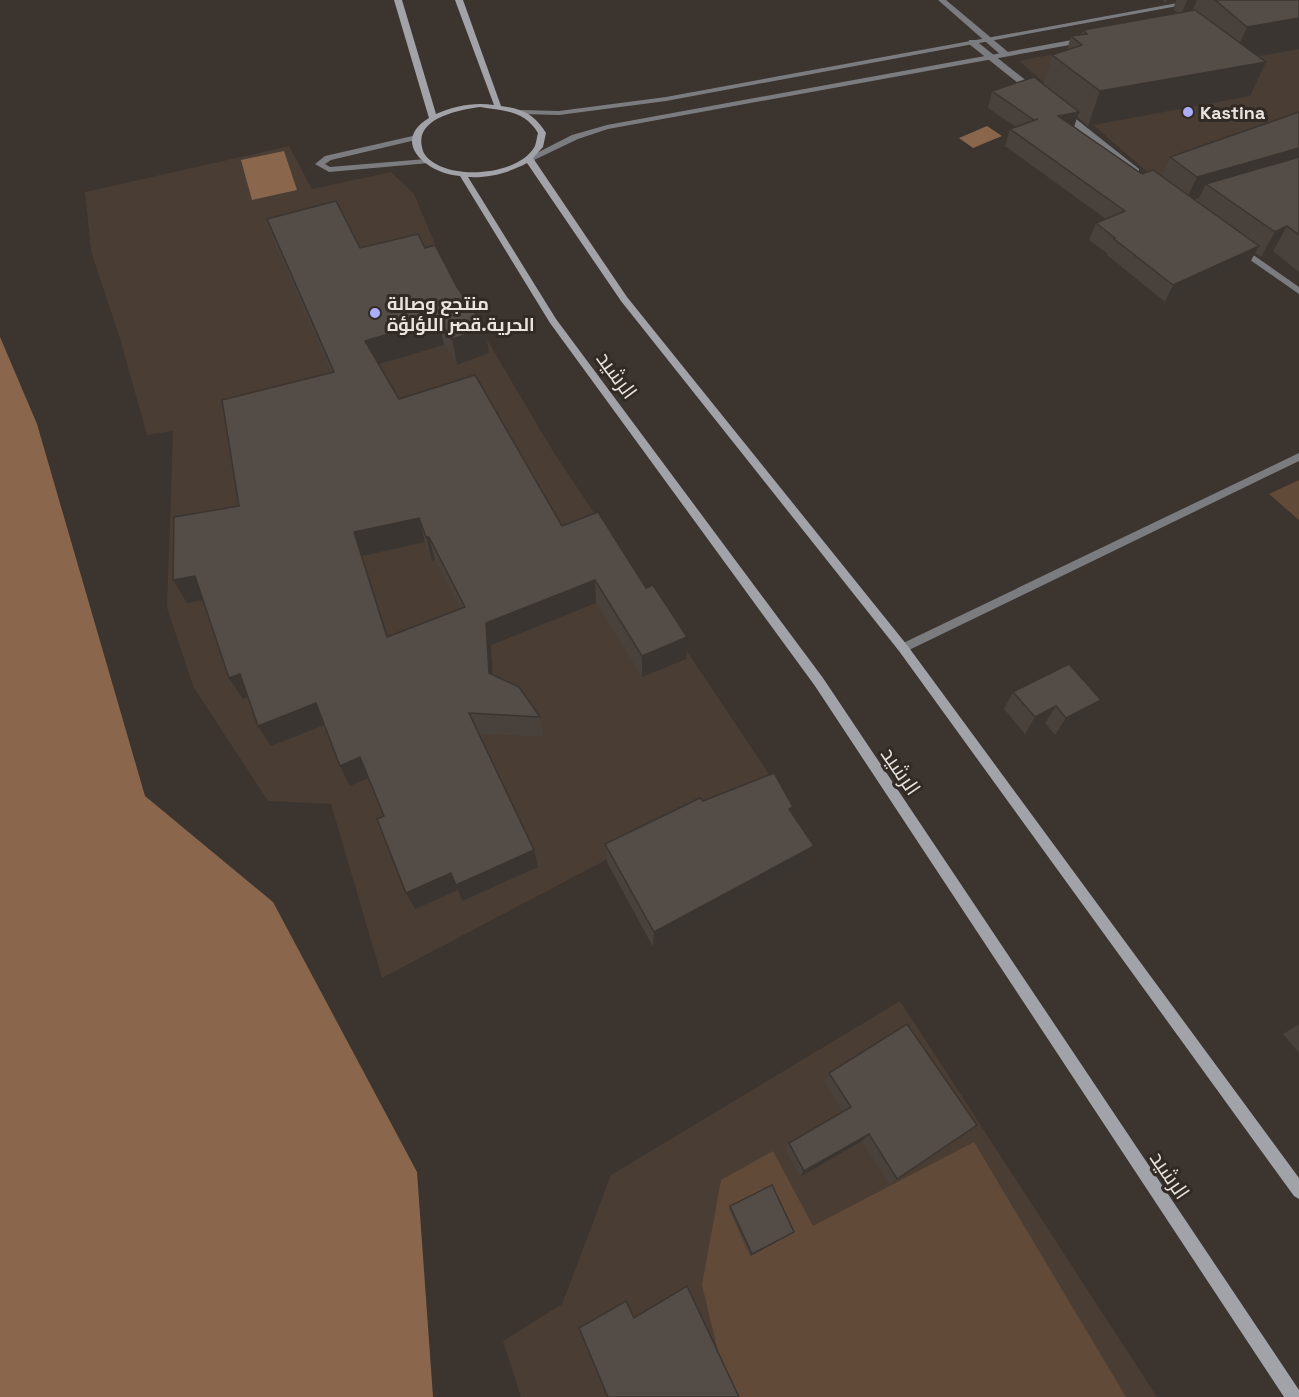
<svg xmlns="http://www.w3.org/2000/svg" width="1299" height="1397" font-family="'Space Grotesk',Cairo,sans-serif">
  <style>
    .built { fill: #4a3d34 }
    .green { fill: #624a38 }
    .water { fill: #8a664c }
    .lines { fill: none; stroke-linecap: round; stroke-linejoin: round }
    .minor { fill: #7b7c80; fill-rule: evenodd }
    .tertiary { fill: #7b7c80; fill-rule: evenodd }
    .secondary { fill: #a2a3a9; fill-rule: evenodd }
    .wall { fill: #48413c; fill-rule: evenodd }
    .shaded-wall { fill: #3b3531 }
    .building { fill: #544c46; stroke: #3b3531; stroke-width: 1.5; fill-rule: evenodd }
    .poi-dot { fill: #abaffb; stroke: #322a25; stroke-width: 2 }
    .labels { text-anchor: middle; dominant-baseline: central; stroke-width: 6; stroke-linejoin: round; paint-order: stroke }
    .far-poi-label { font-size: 18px; font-weight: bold; fill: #e9e4e0; stroke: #322a25; text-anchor: start }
    .street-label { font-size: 21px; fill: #e9e4e0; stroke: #322a25 }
  </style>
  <rect width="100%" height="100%" fill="#3c342f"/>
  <g class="built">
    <path d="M1299,4V163L1181,201L1019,61Z"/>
    <path d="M289,146L312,189L391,172L414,194L447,272L554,453L769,774L382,978L331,804L268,801L194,688L167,608L173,431L147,435L118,332L91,251L85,192Z"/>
    <path d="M900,1001L1157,1397H521L503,1341L562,1304L611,1175Z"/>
  </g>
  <g class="green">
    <path d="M1299,480V520L1269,494Z"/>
    <path d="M974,1142L1126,1397H739L720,1360L702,1285L721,1180L773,1151L813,1226Z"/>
  </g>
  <g class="water">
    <path d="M987,126L1002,136L973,148L959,138Z"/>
    <path d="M284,151L297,190L252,200L241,160Z"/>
    <path d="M0,337L37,424L145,796L273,902L417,1172L433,1397H0Z"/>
  </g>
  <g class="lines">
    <g class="minor">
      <path d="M938,0H946L1008,52V56H1002Z"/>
      <path d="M969,40H975L1038,90V94H1032L969,44Z"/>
      <path d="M1060,111H1066L1139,169V173H1133L1060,115Z"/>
      <path d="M417,135L421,137L420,139L331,160L325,164L330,167L426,159H429V163L329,172L315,164L325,156Z"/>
      <path d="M1239,245L1299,287V294L1236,250L1235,248Z"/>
      <path d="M1299,453V461L907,651H899L897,648L899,645Z"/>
    </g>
    <g class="tertiary">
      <path d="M1194,0H1210L666,101L559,115L522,114L518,112L522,110L559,111L666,97Z"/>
      <path d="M1083,38H1086V42L608,129L578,139L532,161L525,159L572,135L607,125Z"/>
    </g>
    <path class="secondary" d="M394,0H402L436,114C455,106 473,102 494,105L455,0H463L501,106C523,109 534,114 546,133L543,147L533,158L627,297L907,645L1299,1178V1199L1294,1196L899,651L621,301L527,163C508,173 490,178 468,177L556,319L823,678L1299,1390V1397H1284L815,686L550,323L460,176C428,174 389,142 429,118ZM480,107C504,111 524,110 538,133C537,137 536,143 535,146C520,174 461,179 436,164C429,160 423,155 422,147C415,118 459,110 480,107Z"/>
  </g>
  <g class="wall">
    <path d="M1163,0H1299V49L1258,56L1266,62L1250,96L1088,126L1077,117L1074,127L1142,174L1162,176L1170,157L1299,112V272L1273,251L1261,257L1255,253L1250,262L1165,302L1107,255L1108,254L1089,240L1096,223L1106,219L1005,146L1010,129L1016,127L988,108L992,91L1043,85L1052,55L1067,50L1071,36L1081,35L1083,30L1178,13L1173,9L1176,1L1166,3Z"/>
    <path d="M267,219L360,248H425L457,287L485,328L489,353L457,365L444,345L378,364L399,399L562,526L686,659L642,677L596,603L491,645L493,675L540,717L544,737L479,734L538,867L462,901L458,890L415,909L384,816L368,778L350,786L324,725L271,746L258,726L248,697L243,699L203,600L187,603L331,372L275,245ZM425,542L432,561L435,560L460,609L388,636L362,556Z"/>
    <path d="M1013,692L1090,717L1055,735L1045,723L1025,734L1004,709Z"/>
    <path d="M703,801L792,812L808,865L653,947L607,862L605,844Z"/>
    <path d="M1299,1024V1053L1283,1034Z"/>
    <path d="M829,1073L977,1125L889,1184L862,1141L800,1177L785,1149L789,1143L843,1112L824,1081Z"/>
    <path d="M730,1206L791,1234L750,1256L729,1209Z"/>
  </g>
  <g class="shaded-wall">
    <path d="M1167,0H1177L1176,1L1166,3Z"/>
    <path d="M1187,0H1197L1191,14L1181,16Z"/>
    <path d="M1299,18V49L1232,61L1247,27Z"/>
    <path d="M1266,62L1250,96L1088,126L1100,91Z"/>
    <path d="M1079,112L1073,129L1058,116Z"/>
    <path d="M1299,148V170L1206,184L1199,198L1185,202L1197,177Z"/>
    <path d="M1287,226L1273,251L1261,257L1275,232Z"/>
    <path d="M1259,246L1250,262L1165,302L1173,285Z"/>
    <path d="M438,319L444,345L372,366L365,341Z"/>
    <path d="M485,328L489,353L457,365L452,339Z"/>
    <path d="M419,518L425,542L362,556L395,659L387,637L354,532Z"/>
    <path d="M426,537H429L435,560L432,561Z"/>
    <path d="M195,576L208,599L187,603L173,580Z"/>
    <path d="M595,580L596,603L491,645L494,695L489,673L486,623Z"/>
    <path d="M687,637L686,659L642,677V656Z"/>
    <path d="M240,674L253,695L243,699L229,678Z"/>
    <path d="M1101,700L1090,717L1055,735L1066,718Z"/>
    <path d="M316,703L327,724L271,746L258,726Z"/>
    <path d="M1056,706L1045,723L1025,734L1035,717Z"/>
    <path d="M360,757L370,777L350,786L340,766Z"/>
    <path d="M814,846L808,865L653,947L654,932Z"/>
    <path d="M534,850L538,867L462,901L456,885Z"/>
    <path d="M451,873L458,890L415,909L406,893Z"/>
    <path d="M869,1134L862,1141L800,1177L804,1171Z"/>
    <path d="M794,1232L791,1234L750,1256L752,1254Z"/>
  </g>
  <g class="building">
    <path d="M1215,0H1299V18L1247,27Z"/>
    <path d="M1195,10L1266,62L1100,91L1052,55L1082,45L1071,36L1087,34L1083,30Z"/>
    <path d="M1034,77L1079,112L1058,116L1142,174L1153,170L1259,246L1173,285L1114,239L1115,238L1096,223L1125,211L1010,129L1038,119L1034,120L992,91Z"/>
    <path d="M1299,112V148L1197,177L1170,157Z"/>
    <path d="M1299,157V235L1287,226L1275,232L1206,184Z"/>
    <path d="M336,201L360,248L418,234L425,248L435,245L457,287L485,328L452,339L438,319L365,341L399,399L475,375L562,526L598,512L646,588L653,585L687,637L642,656L595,580L486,623L489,673L519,687L540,717L469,713L534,850L456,885L451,873L406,893L377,819L384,816L360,757L340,766L316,703L258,726L240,674L229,678L195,576L173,580L174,517L239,506L222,400L334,372L267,219ZM419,518L426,537H429L465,607L387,637L354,532Z"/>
    <path d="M1069,664L1101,700L1066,718L1056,706L1035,717L1013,692Z"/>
    <path d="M774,773L793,807L789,809L814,846L654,932L605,844L700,798L703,801Z"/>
    <path d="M907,1024L977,1125L897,1179L869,1134L804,1171L789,1143L851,1107L829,1073Z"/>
    <path d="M772,1185L794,1232L752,1254L730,1206Z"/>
    <path d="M687,1286L739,1397H608L579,1328L626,1301L634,1318Z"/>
  </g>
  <g class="poi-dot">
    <circle cx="1188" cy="112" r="6"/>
    <circle cx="375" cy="313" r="6"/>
  </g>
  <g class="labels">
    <g class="far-poi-label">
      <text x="1200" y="112">Kastina</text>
      <text x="387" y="303">منتجع وصالة<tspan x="387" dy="21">الحرية.قصر اللؤلؤة</tspan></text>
    </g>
    <g class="street-label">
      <text transform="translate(617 375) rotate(54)">الرشيد</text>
      <text transform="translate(901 771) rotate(56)">الرشيد</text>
      <text transform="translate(1170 1175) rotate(56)">الرشيد</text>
    </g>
  </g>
</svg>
